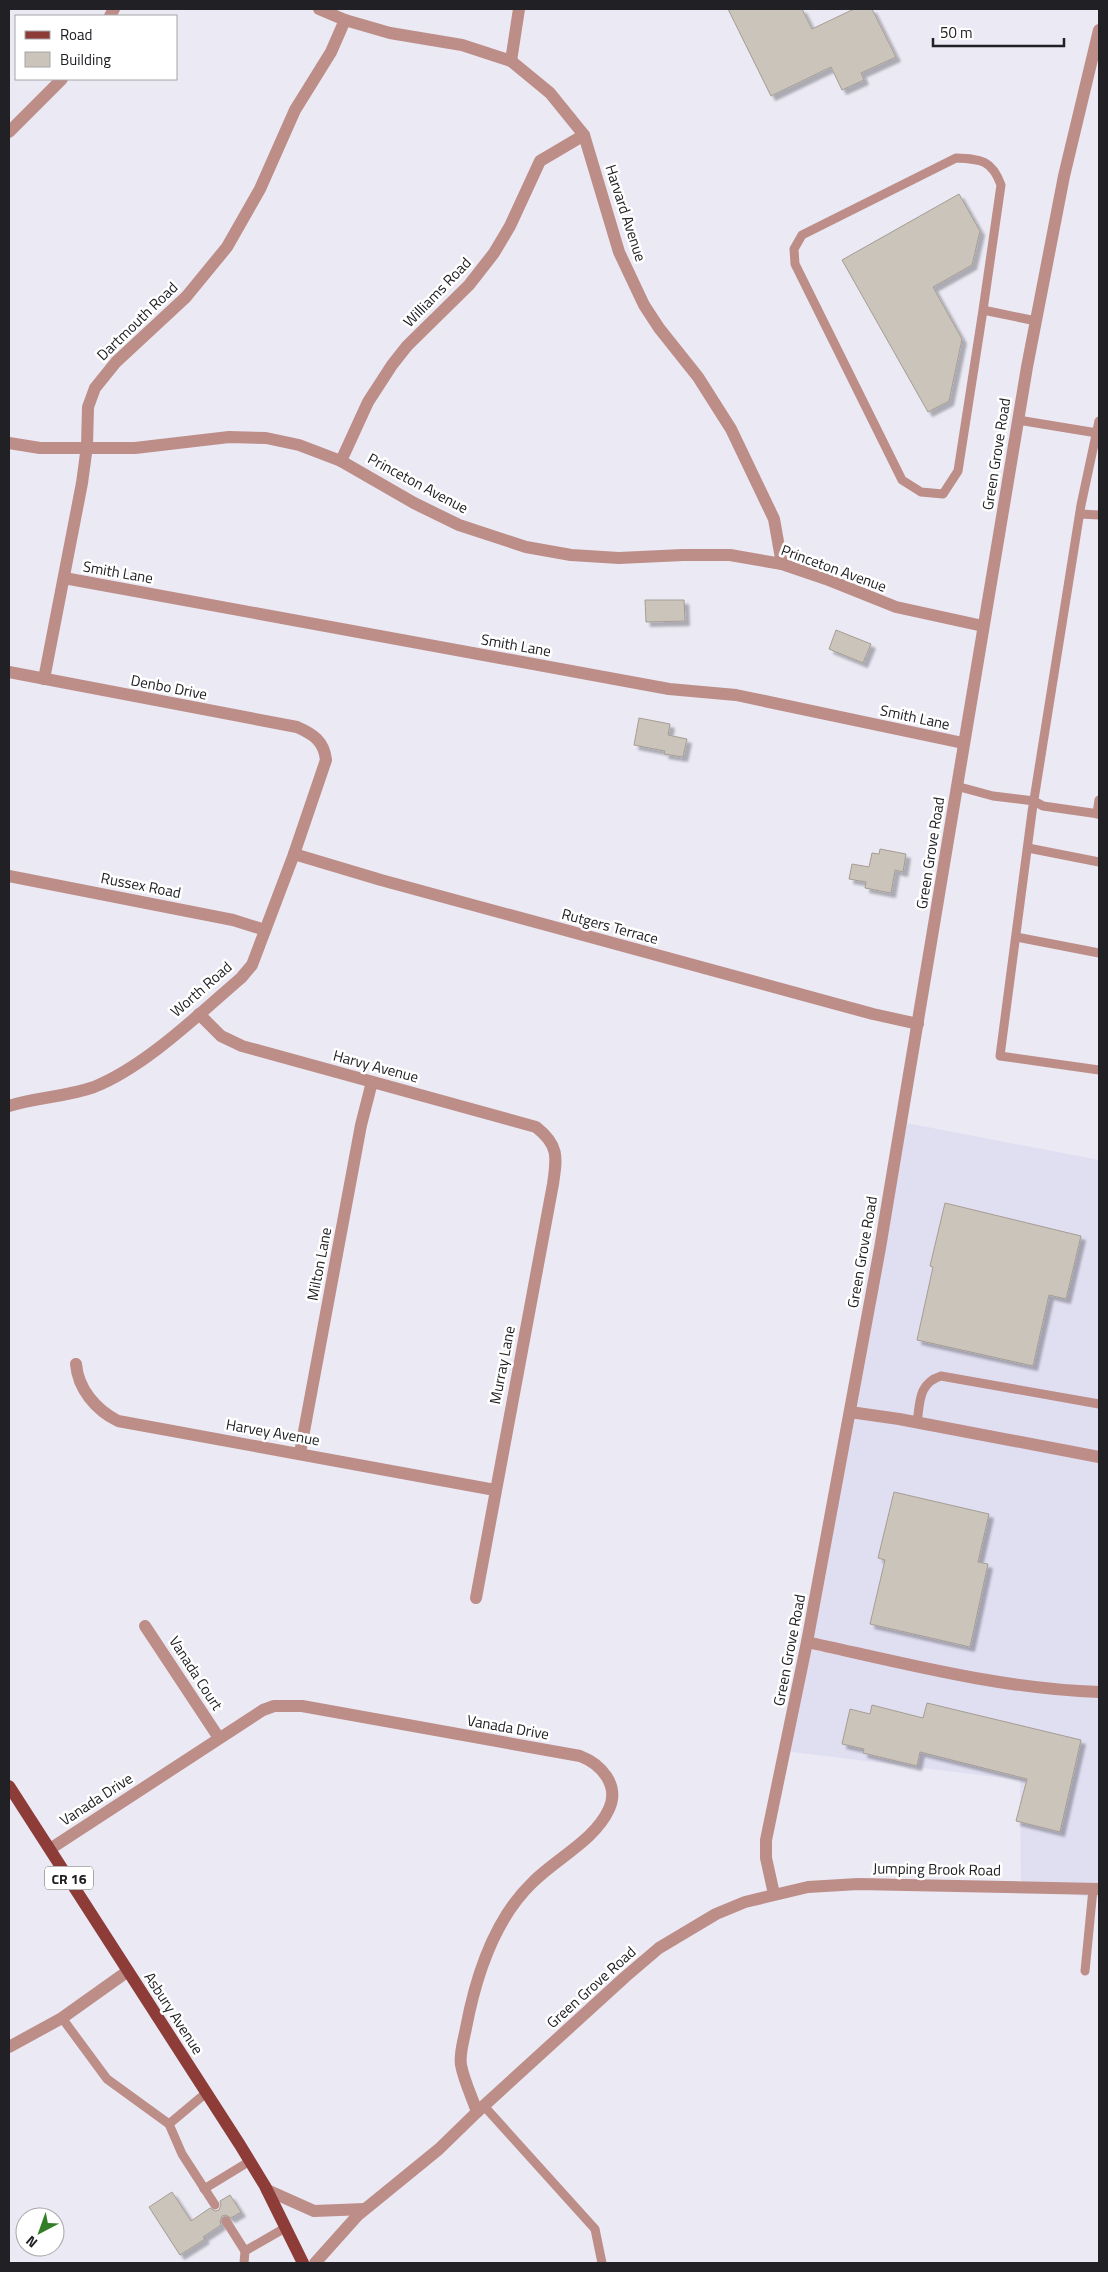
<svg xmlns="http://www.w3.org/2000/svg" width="1108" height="2272" font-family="'Titillium Web',sans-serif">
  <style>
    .built { fill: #e0def1 }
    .building { fill: #cbc4ba; stroke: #a59d94; filter: url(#shadow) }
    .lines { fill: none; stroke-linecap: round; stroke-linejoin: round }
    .service { stroke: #bd8d88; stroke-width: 9 }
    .minor { stroke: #bd8d88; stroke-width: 12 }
    .tertiary { stroke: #bd8d88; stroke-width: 12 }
    .primary { stroke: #8e3c38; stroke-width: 12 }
    .labels { text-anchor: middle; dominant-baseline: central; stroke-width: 5; stroke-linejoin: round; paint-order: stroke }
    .shield { fill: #fff; stroke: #646366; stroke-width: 1 }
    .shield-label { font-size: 14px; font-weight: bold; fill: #212024 }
    .street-label { font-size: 15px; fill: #212024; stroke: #fff }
  </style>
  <defs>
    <filter id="shadow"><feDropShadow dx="4.5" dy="4.5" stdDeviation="1" flood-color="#0004"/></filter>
  </defs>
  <rect width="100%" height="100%" fill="#eae9f4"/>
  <path class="built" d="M901,1122L1099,1160V1898L1021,1888L1020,1780L785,1751Z"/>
  <g class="building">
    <path d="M728,9H802L812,29L854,9H872L896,57L861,73L864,80L842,90L831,67L771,96Z"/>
    <path d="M959,194L980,231L972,265L933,287L962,339L949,401L928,412L842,260Z"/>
    <path d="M645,600H684L685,621L646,622Z"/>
    <path d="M836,630L871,644L863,663L829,649Z"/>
    <path d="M639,718L670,724L668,735L687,739L683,757L664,754L665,751L634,745Z"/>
    <path d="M880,849L906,854L903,872L895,870L891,893L865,888L866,882L849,879L852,864L869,867L872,853L879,854Z"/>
    <path d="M945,1203L1081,1236L1066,1299L1049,1295L1033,1366L917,1340L933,1267L930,1266Z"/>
    <path d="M894,1492L989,1514L978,1562L988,1564L970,1647L870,1624L885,1560L878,1558Z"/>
    <path d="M927,1703L1081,1740L1060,1832L1016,1821L1027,1779L920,1752L917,1766L863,1753L864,1749L842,1744L850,1709L870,1714L872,1705L923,1718Z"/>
    <path d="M172,2192L191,2221L210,2208L215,2211L219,2210L221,2205L220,2201L230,2195L241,2212L231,2218L226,2215L222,2216L220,2221L221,2225L203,2237L205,2239L180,2255L149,2207Z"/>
  </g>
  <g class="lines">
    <g class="service">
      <path d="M983,310L958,471L943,494L921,492L902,480L795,264L794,249L802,235L956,158C981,159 992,160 1001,185L983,310L1036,321"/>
      <path d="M1018,420L1097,433"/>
      <path d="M1099,421L1081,505L1032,812L1000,1056L1099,1070"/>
      <path d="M1080,514L1099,515"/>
      <path d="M956,786L993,796L1034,801L1043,806L1099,814"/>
      <path d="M1097,814L1099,800"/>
      <path d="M1028,848L1099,862"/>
      <path d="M1016,937L1099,953"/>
      <path d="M917,1423C920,1403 918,1383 941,1376L1099,1404"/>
      <path d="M1085,1971L1093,1889"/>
      <path d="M62,2018L107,2079L169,2124L182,2154L215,2205"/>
      <path d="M484,2106L595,2229L602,2263"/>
      <path d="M169,2124L206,2093"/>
      <path d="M204,2189L250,2161"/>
      <path d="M226,2221L245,2251"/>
      <path d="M244,2263L245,2251L285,2228"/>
    </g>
    <g class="minor">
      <path d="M319,9L345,20L390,33L462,45L511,61L550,93L584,135L619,252L644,305L659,328L698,377L731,429L774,519L782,564"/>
      <path d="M110,16L114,9"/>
      <path d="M511,61L519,9"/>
      <path d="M9,132L62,79"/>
      <path d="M9,443L40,448H135L229,437L266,438L299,445L341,461L414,503L459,525L526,547L571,555L619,558L683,555H730L782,564L826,579L896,607L983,626"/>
      <path d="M341,461L368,402L392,365L407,346L469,285L494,253L510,226L540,161L584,135"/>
      <path d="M64,578L669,689L736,695L963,743"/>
      <path d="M9,672L297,727C313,734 324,741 326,760L294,854L252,965L241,978C199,1014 146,1066 94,1087C66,1097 37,1097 9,1106"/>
      <path d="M44,679L82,483L87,446L88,407L95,388L116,362L186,297L227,247L260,189L295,110L331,52L345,20"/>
      <path d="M294,854L381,880L873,1014L918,1024"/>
      <path d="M9,876L233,920L265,930"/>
      <path d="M199,1014L221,1036L242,1046L536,1127C559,1145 557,1157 553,1184L476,1598"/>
      <path d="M76,1364C78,1389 96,1410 118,1421L495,1490"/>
      <path d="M850,1412L899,1419L1099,1457"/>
      <path d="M300,1453L361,1125L372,1082"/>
      <path d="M145,1626L219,1738"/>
      <path d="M807,1642C903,1663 1001,1689 1099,1692"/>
      <path d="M50,1849L263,1710L274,1706H302L580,1756C601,1764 620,1785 609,1809C595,1840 557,1858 533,1882C494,1919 476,1975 466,2028C464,2039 459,2054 461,2065C464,2081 472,2097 477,2112"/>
    </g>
    <g class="tertiary">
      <path d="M774,1894L766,1858V1840L807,1642L880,1248L1027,367L1064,176L1099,30"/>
      <path d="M9,2047L62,2018L128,1971"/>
      <path d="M267,2190L314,2211L365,2209"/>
      <path d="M315,2263L358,2215L439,2149L477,2112L625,1977L659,1948L716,1914L745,1902L808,1887L858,1884L1099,1889"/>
    </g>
    <path class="primary" d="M9,1786L240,2145L265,2186L303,2263"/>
  </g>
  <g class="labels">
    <rect class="shield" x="45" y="1866.5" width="48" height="23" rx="4"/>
    <g class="shield-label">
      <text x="69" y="1878">CR 16</text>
    </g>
    <g class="street-label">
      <text transform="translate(626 213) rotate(72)">Harvard Avenue</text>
      <text transform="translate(437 292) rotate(-46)">Williams Road</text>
      <text transform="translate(137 321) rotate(-44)">Dartmouth Road</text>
      <text transform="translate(996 454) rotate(-81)">Green Grove Road</text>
      <text transform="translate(418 483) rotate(28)">Princeton Avenue</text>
      <text transform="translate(834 568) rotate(20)">Princeton Avenue</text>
      <text transform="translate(118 572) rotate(10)">Smith Lane</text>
      <text transform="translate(516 645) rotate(10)">Smith Lane</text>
      <text transform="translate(169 687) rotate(11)">Denbo Drive</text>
      <text transform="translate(915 717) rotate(12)">Smith Lane</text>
      <text transform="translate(930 853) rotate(-81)">Green Grove Road</text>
      <text transform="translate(141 885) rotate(11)">Russex Road</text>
      <text transform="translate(610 926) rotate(15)">Rutgers Terrace</text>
      <text transform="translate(201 989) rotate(-41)">Worth Road</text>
      <text transform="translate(376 1066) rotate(15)">Harvy Avenue</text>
      <text transform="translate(862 1252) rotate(-80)">Green Grove Road</text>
      <text transform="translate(319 1264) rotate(-79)">Milton Lane</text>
      <text transform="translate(502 1365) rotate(-79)">Murray Lane</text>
      <text transform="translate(273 1432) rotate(10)">Harvey Avenue</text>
      <text transform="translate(789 1650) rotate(-79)">Green Grove Road</text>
      <text transform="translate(196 1673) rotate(57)">Vanada Court</text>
      <text transform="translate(508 1727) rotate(10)">Vanada Drive</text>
      <text transform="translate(96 1799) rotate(-33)">Vanada Drive</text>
      <text transform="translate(937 1869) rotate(1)">Jumping Brook Road</text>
      <text transform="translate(591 1987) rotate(-42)">Green Grove Road</text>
      <text transform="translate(174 2013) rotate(57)">Asbury Avenue</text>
    </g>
  </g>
  <rect width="1108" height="2272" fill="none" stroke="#212024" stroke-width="20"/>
  <rect x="15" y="15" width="162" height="65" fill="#ffffff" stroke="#a6a6a7"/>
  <rect x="25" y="31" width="25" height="8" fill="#8e3c38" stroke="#a6a6a7"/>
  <text x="60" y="40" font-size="15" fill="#212024">Road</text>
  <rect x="25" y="52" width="25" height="15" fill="#cbc4ba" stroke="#a6a6a7"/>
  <text x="60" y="65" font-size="15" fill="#212024">Building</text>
  <g transform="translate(40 2232) rotate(221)"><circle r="24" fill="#ffffff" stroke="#a6a6a7"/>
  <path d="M0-4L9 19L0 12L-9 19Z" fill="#327e26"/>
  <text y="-8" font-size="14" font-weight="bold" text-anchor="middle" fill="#212024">N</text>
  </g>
  <path d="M933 38v8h131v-8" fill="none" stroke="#212024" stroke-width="2.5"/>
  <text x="940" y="38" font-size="15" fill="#212024" stroke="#ffffff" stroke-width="4" paint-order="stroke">50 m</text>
</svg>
